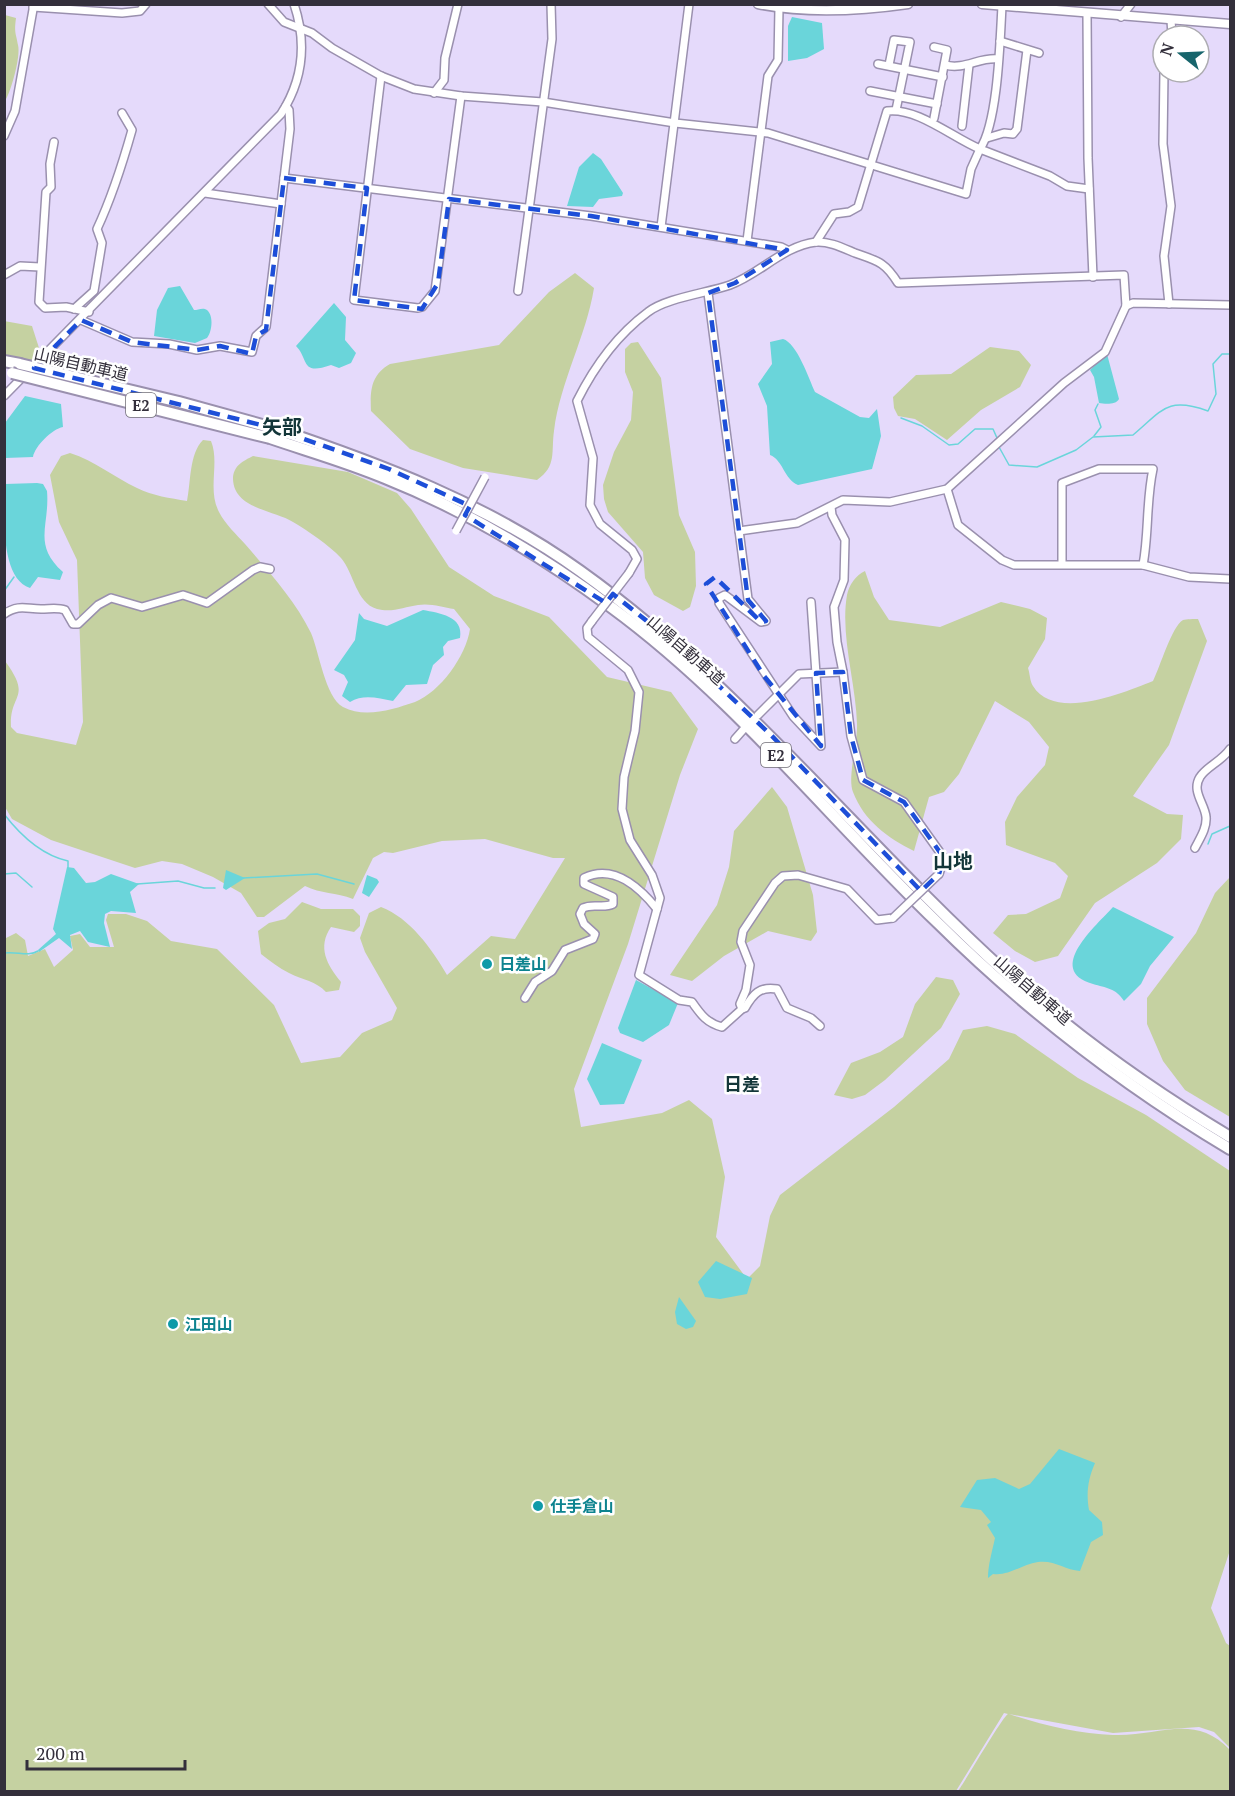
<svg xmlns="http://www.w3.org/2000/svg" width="1235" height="1796" font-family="'PT Serif','Noto Sans JP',serif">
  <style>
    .green { fill: #c5d1a1 }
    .water { fill: #6ad5da }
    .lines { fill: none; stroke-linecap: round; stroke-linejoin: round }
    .stream { stroke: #6ad5da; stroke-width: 1.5 }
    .minor-casing { stroke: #9a90ae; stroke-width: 10 }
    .major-casing { stroke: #9a90ae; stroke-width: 11 }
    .highway-casing { stroke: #9a90ae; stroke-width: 14 }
    .minor { stroke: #fff; stroke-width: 7 }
    .major { stroke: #fff; stroke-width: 8 }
    .highway { stroke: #fff; stroke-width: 10 }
    .minor-bridge-casing { stroke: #9a90ae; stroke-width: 10; stroke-linecap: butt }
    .highway-bridge-casing { stroke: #9a90ae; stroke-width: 14; stroke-linecap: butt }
    .minor-bridge { stroke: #fff; stroke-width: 7 }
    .highway-bridge { stroke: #fff; stroke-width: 10 }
    .marked { fill: none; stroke: #1d4ed8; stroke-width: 4.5; stroke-dasharray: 12 8; stroke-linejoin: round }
    .culture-dot { fill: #0f9aa8; stroke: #fff; stroke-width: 2 }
    .labels { text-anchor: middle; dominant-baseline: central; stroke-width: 5; stroke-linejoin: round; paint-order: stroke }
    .shield { fill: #fff; stroke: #706d76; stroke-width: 1.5 }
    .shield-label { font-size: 15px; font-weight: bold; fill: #332f3b }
    .street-label { font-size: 16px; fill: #332f3b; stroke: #fff }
    .culture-label { font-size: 16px; font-weight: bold; fill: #0d838f; stroke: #fff; text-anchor: start }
    .neighbourhood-label { font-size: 18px; font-weight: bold; fill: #133639; stroke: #fff }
    .quarter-label { font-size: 20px; font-weight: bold; fill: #133639; stroke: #fff }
  </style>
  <rect width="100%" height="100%" fill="#e5dafb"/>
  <g class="green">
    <path d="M5,15L16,18C14,33 16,33 18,45C21,56 11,92 5,101Z"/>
    <path d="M575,273L594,288C586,337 560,382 554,431C551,452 557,466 537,480L463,468L410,449L371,411C370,390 371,375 390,364L499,345L549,292Z"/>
    <path d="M4,321L32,326L39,348L31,363L5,356Z"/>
    <path d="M638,342L661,378L679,515L695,552L696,586L690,607L683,611L654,595L645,578L643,552L608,512L604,499L603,485L614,452L631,420L633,392L625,372V349L631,343Z"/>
    <path d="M990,347L1019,351L1031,365L1020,387L981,410L947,440L915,419L898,416L894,408L893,397L916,375L951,374Z"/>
    <path d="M203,440L211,441C220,463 207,489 219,512C225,524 237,535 245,544C269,572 295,600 311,633C319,651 325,697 343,707C365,719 394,709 415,702C440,692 466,656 470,629L454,609C443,607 430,603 418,605C404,607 392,613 377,609C356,603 354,573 341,558C329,545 308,531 293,522C274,510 234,509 233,479C233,466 243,461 253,456L348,472L397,493L411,509L449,567L494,596L549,617L607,677L671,692L698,729L680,775L628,944L574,1089L581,1127L662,1113L689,1100L712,1119L725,1177L716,1237L747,1279L760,1266L770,1216L780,1195L894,1107L949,1059L963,1030L987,1026L1015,1034L1078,1078L1146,1115L1230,1171V1550L1211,1608L1226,1643L1230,1646V1748L1214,1732L1199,1727L1113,1733L1009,1714C1041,1725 1080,1734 1113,1735C1158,1737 1194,1712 1230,1750V1791H958C966,1780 1003,1716 1008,1714L1004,1713L956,1791H5L4,939L16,933L25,940L28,956L45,949L54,967L73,950L70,936L80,934L90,947H114L106,920L108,914H126L147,921L171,941L217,949L274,1005L301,1063L340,1057L362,1033L392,1020L397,1008L365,952L360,938L369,913L381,907C410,918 432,949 447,975L491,936L515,939L565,858H553L485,839L442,841L393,853L384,852L373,858L353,899C336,892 321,894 305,886L264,917H257L241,893L213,877L182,864L162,861L135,868L51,840L12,819L5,807V661C33,699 9,693 11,727L17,733L76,745L83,722L77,560L59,522L50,475L61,456L70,453C95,461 114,477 137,488C153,496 170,498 187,501C191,482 189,454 203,440Z"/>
    <path d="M865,571L874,597L889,620L940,627L1001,602L1030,609L1047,618L1045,639L1028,668C1030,674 1030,682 1033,686C1055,722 1125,692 1153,681C1160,667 1172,626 1183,620C1186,619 1194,619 1198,619L1207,641L1169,745L1133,796L1167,814L1183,815L1181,839L1157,863L1095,903L1058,956L1035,962L1015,951L993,933L1008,915L1026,914L1060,898L1068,876L1055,863L1006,845L1005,822L1017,797L1045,765L1049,747L1029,722L995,701L959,774L944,792L929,797L914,851C888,838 864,821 853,792C847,778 858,741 857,724C856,683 840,636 847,595C849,585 856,575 865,571Z"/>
    <path d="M772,787L787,807L813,895L817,932L811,941L768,931L724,956L692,981L670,975L717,905L729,867L734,831Z"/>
    <path d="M1230,877V1117L1185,1090L1163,1061L1147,1024V998L1196,933L1215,893Z"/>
    <path d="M302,902L321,909H353L360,916V926L354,932L331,927C317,947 327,965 341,982L339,990L326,992C316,981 303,980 289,973C279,968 270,961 261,954L258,931L269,923L285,919Z"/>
    <path d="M936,977L953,980L960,994L941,1028L885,1080L865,1095L852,1099L834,1095L851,1063L880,1052L903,1037L915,1004Z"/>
  </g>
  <g class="water">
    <path d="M792,17L822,23L824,49L807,58L788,61V26Z"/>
    <path d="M593,153L601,159L623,193L622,196L599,199L593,207L567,206L579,167Z"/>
    <path d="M180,286L194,310C198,310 203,307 207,310C214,316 212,332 207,338L195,343L154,336L157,310L168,288Z"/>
    <path d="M334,303L346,317L345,340L356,353L351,363L339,368L331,365C300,376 309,359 296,346Z"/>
    <path d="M783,339C797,343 809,379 815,392L860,417L869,418L877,409L881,436L872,469L798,485C784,479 783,460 770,455L767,406L758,384L772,364L770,342Z"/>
    <path d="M1107,354L1119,399C1116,405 1105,404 1099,403L1094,377L1090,370Z"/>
    <path d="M25,396L61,404L63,427C52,429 35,446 33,457L5,458V423Z"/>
    <path d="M37,483L43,484L47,491C50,526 32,544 63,572L60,580L38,577L30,588C0,578 4,515 5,484Z"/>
    <path d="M423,610C439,613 464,616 460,638L448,641L443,647L444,655L433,665L427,684L406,685L393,701C378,698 363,694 350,702L342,696L348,682L344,675L334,670L355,640L359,613L364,619L387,626Z"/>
    <path d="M67,867L74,868L86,883L95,882L111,874L139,884L130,892L136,913L111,911L105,914L104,923L110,947L88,942L80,931L70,935L72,949L59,938L39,952L38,950L56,934L53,929Z"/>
    <path d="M226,870L245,878L226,890L223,888Z"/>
    <path d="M367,875L377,879L379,882L369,897L362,893Z"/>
    <path d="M1113,907L1174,937L1150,966L1141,984L1124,1001C1116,988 1106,988 1093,984C1044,970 1097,925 1113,907Z"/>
    <path d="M636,980L678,1003L669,1025L643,1042L620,1033L618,1028Z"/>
    <path d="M602,1043L642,1060L624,1104L600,1105L587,1079Z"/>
    <path d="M716,1261L752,1278L747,1294L720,1299L705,1297L698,1282Z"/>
    <path d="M679,1297L696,1321L693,1327L686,1329L677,1324L675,1312Z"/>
    <path d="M1059,1449L1095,1463C1088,1479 1086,1493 1089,1510L1102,1522L1103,1535L1091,1542L1080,1571C1065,1570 1055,1560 1038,1562C1022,1564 1010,1576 993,1574L988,1578C988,1565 992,1552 995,1538L987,1525L991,1522L981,1510L960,1507L977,1480L995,1478L1019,1489L1030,1484Z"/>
  </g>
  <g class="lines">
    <g class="stream">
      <path d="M901,418L922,426L949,445L958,444L975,429H993L997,438"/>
      <path d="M1094,436L1101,427L1095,410L1098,404"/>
      <path d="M999,447L1009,465L1037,467L1076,450L1093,437L1133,435C1162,411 1166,396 1208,411L1216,394L1213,364L1222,354H1230"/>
      <path d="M4,591L14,577"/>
      <path d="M4,814C21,836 41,855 68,861V869"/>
      <path d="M1208,844L1212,834L1230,826"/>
      <path d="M4,874L16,873L32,887"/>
      <path d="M243,878L317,874L354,884"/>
      <path d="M137,884L178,881L204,888H215"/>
      <path d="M4,953C17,951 28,957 38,951"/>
    </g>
    <g class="minor-casing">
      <g id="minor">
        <path d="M268,4L284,22L312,33L332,48L381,76L414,89L461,96L543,102L675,123L768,133L966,194L971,169L980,149L1050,176L1067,186L1089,189"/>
        <path d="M33,7L122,13L140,11L146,4"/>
        <path d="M1087,14L1088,158L1093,277"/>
        <path d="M1121,17L1131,4"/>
        <path d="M1171,20L1172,36"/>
        <path d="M1000,41L1039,53"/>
        <path d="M934,47L947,50L934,118"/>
        <path d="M878,64L943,77"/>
        <path d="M889,65L894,40L910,42L896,110"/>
        <path d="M945,65C965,70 979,57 998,59"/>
        <path d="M1164,72L1163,144L1171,206L1164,256L1169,304"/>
        <path d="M381,76L354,300L418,308L422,307L435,291L461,96"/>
        <path d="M870,91L937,104"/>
        <path d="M434,93L444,80L445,58L458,4"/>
        <path d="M962,126L969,65"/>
        <path d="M4,136L15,111L34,4"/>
        <path d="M987,138L1004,133L1013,134L1017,129L1027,50"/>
        <path d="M54,142L50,164L51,187L46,192L39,302L45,308L66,307L89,312"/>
        <path d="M284,178L591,216L781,247L787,250"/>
        <path d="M205,193L281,204"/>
        <path d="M661,227L689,4"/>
        <path d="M747,241L768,76L778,60L779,8"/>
        <path d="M816,242L834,214L849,212L858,207L887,111C917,107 953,138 980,149C998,122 1000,41 1002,6"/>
        <path d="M4,275L20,266L40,267"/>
        <path d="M518,291L552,39L551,4"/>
        <path d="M708,293L748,599L766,621L761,622L725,595L719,598V603L793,716L821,746L811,602"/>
        <path d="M1126,306L1133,303L1230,305"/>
        <path d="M74,309L94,291L102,243L97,229C111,199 123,162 132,130L122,113"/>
        <path d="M81,320L132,342L169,344L197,350L220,346L252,352L256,336L266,327L290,129L289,110L286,106"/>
        <path d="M4,396L281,114C303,80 307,43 294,4"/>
        <path d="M947,489L958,525L1002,560L1014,565H1143L1189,577L1230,579"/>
        <path d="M831,507L832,515L845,540L844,580L834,607L837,642L843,672L851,736L863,780L904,802L944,858L939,874"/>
        <path d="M1062,564V483L1099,469H1153C1146,501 1149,533 1143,565"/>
        <path d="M629,573L637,559L632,550L600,524L590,505L593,458L577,401C594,367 617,335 648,312C666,298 707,293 730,285C760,274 783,246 816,242C829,241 843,248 855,253C878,261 885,262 898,283L1124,275L1126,306L1105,352L1064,383L947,489L890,502L843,500L797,523L739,531"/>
        <path d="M4,614C19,604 26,609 41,609C50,609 57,607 65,610L73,624H78L98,605L111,598L142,607L183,595L207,603L253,570L260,567L270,569"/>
        <path d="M592,621L587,628L588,637L628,670L639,692L635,731L624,777L622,809L630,840L652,875L660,898L639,975L679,1000L692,1002C701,1015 707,1023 722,1027L742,1009L745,1008C753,994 760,986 777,989L787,1008L811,1018L820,1026"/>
        <path d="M758,715L799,674L843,672"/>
        <path d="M735,739L743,730"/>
        <path d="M1195,848C1200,838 1207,828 1206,817C1205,804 1191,791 1200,777C1206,767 1222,761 1230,749"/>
        <path d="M525,998L535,982L552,971L565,950L593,939L595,934L584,924L580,914L583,908C593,903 603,909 613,904V897L584,884V878C614,863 640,888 657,909"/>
        <path d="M742,1009L740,1004L746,990L750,965L741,942L743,931L775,883L783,876L798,875L847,889L877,920L893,918"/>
      </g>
    </g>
    <g class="major-casing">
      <g id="major">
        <path d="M758,4C807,14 859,11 908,4"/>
        <path d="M982,4L1230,24"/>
      </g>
    </g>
    <g class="highway-casing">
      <g id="highway">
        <path d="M4,361L20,364"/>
        <path d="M273,428C380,464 487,504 580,571C741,686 860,841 1006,973C1075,1036 1150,1089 1230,1137"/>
        <path d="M270,438C308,451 347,462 385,478C465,510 541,555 611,607C734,697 829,818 938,923C1027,1011 1123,1085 1230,1149"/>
      </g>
    </g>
    <use href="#minor" class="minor"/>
    <use href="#major" class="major"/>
    <use href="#highway" class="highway"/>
    <g class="minor-bridge-casing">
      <g id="minor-bridge">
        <path d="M456,531L485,477"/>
        <path d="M592,621L629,573"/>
        <path d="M893,918L939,874"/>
      </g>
    </g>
    <g class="highway-bridge-casing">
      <g id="highway-bridge">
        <path d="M20,364L179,402L273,428"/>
        <path d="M12,373L270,438"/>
      </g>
    </g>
    <use href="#minor-bridge" class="minor-bridge"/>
    <use href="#highway-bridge" class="highway-bridge"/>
  </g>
  <path class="marked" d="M284,178L367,188L354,300L422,309L438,283L449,199L591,216L787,250L735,283L708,293L748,600L766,621L761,622L715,577L706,584L764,676L821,746L816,673L843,672L851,736L863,780L904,802L944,858L939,874L921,891L771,735L667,637L613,594L606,603L465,515L470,506L389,469L273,428L34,368L81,320L132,342L197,350L220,346L252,354L256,336L266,330Z"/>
  <g class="culture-dot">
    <circle cx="487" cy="964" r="6"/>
    <circle cx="173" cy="1324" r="6"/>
    <circle cx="538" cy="1506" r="6"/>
  </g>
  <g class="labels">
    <g class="shield">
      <rect x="126" y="393" width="30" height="24" rx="4.5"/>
      <rect x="761" y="743" width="30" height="24" rx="4.5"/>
    </g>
    <g class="shield-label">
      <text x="141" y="405">E2</text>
      <text x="776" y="755">E2</text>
    </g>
    <g class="street-label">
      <text transform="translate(81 364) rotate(13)">山陽自動車道</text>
      <text transform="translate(686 650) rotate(41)">山陽自動車道</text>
      <text transform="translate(1033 990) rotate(41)">山陽自動車道</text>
    </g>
    <g class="culture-label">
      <text x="499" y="964">日差山</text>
      <text x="185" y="1324">江田山</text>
      <text x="550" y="1506">仕手倉山</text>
    </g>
    <g class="neighbourhood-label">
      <text x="742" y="1084">日差</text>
    </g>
    <g class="quarter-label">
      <text x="282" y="426">矢部</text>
      <text x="953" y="860">山地</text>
    </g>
  </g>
  <rect width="1235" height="1796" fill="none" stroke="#332f3b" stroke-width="12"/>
  <g transform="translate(1181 54) rotate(288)"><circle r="28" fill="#ffffff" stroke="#adacb1" stroke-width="1.5"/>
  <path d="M0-4.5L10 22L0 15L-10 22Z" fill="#17656c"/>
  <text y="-9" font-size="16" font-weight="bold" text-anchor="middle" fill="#332f3b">N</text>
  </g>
  <path d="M27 1760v9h158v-9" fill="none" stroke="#332f3b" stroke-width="3"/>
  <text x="36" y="1760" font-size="18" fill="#332f3b" stroke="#ffffff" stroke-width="4.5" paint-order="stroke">200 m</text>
</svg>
